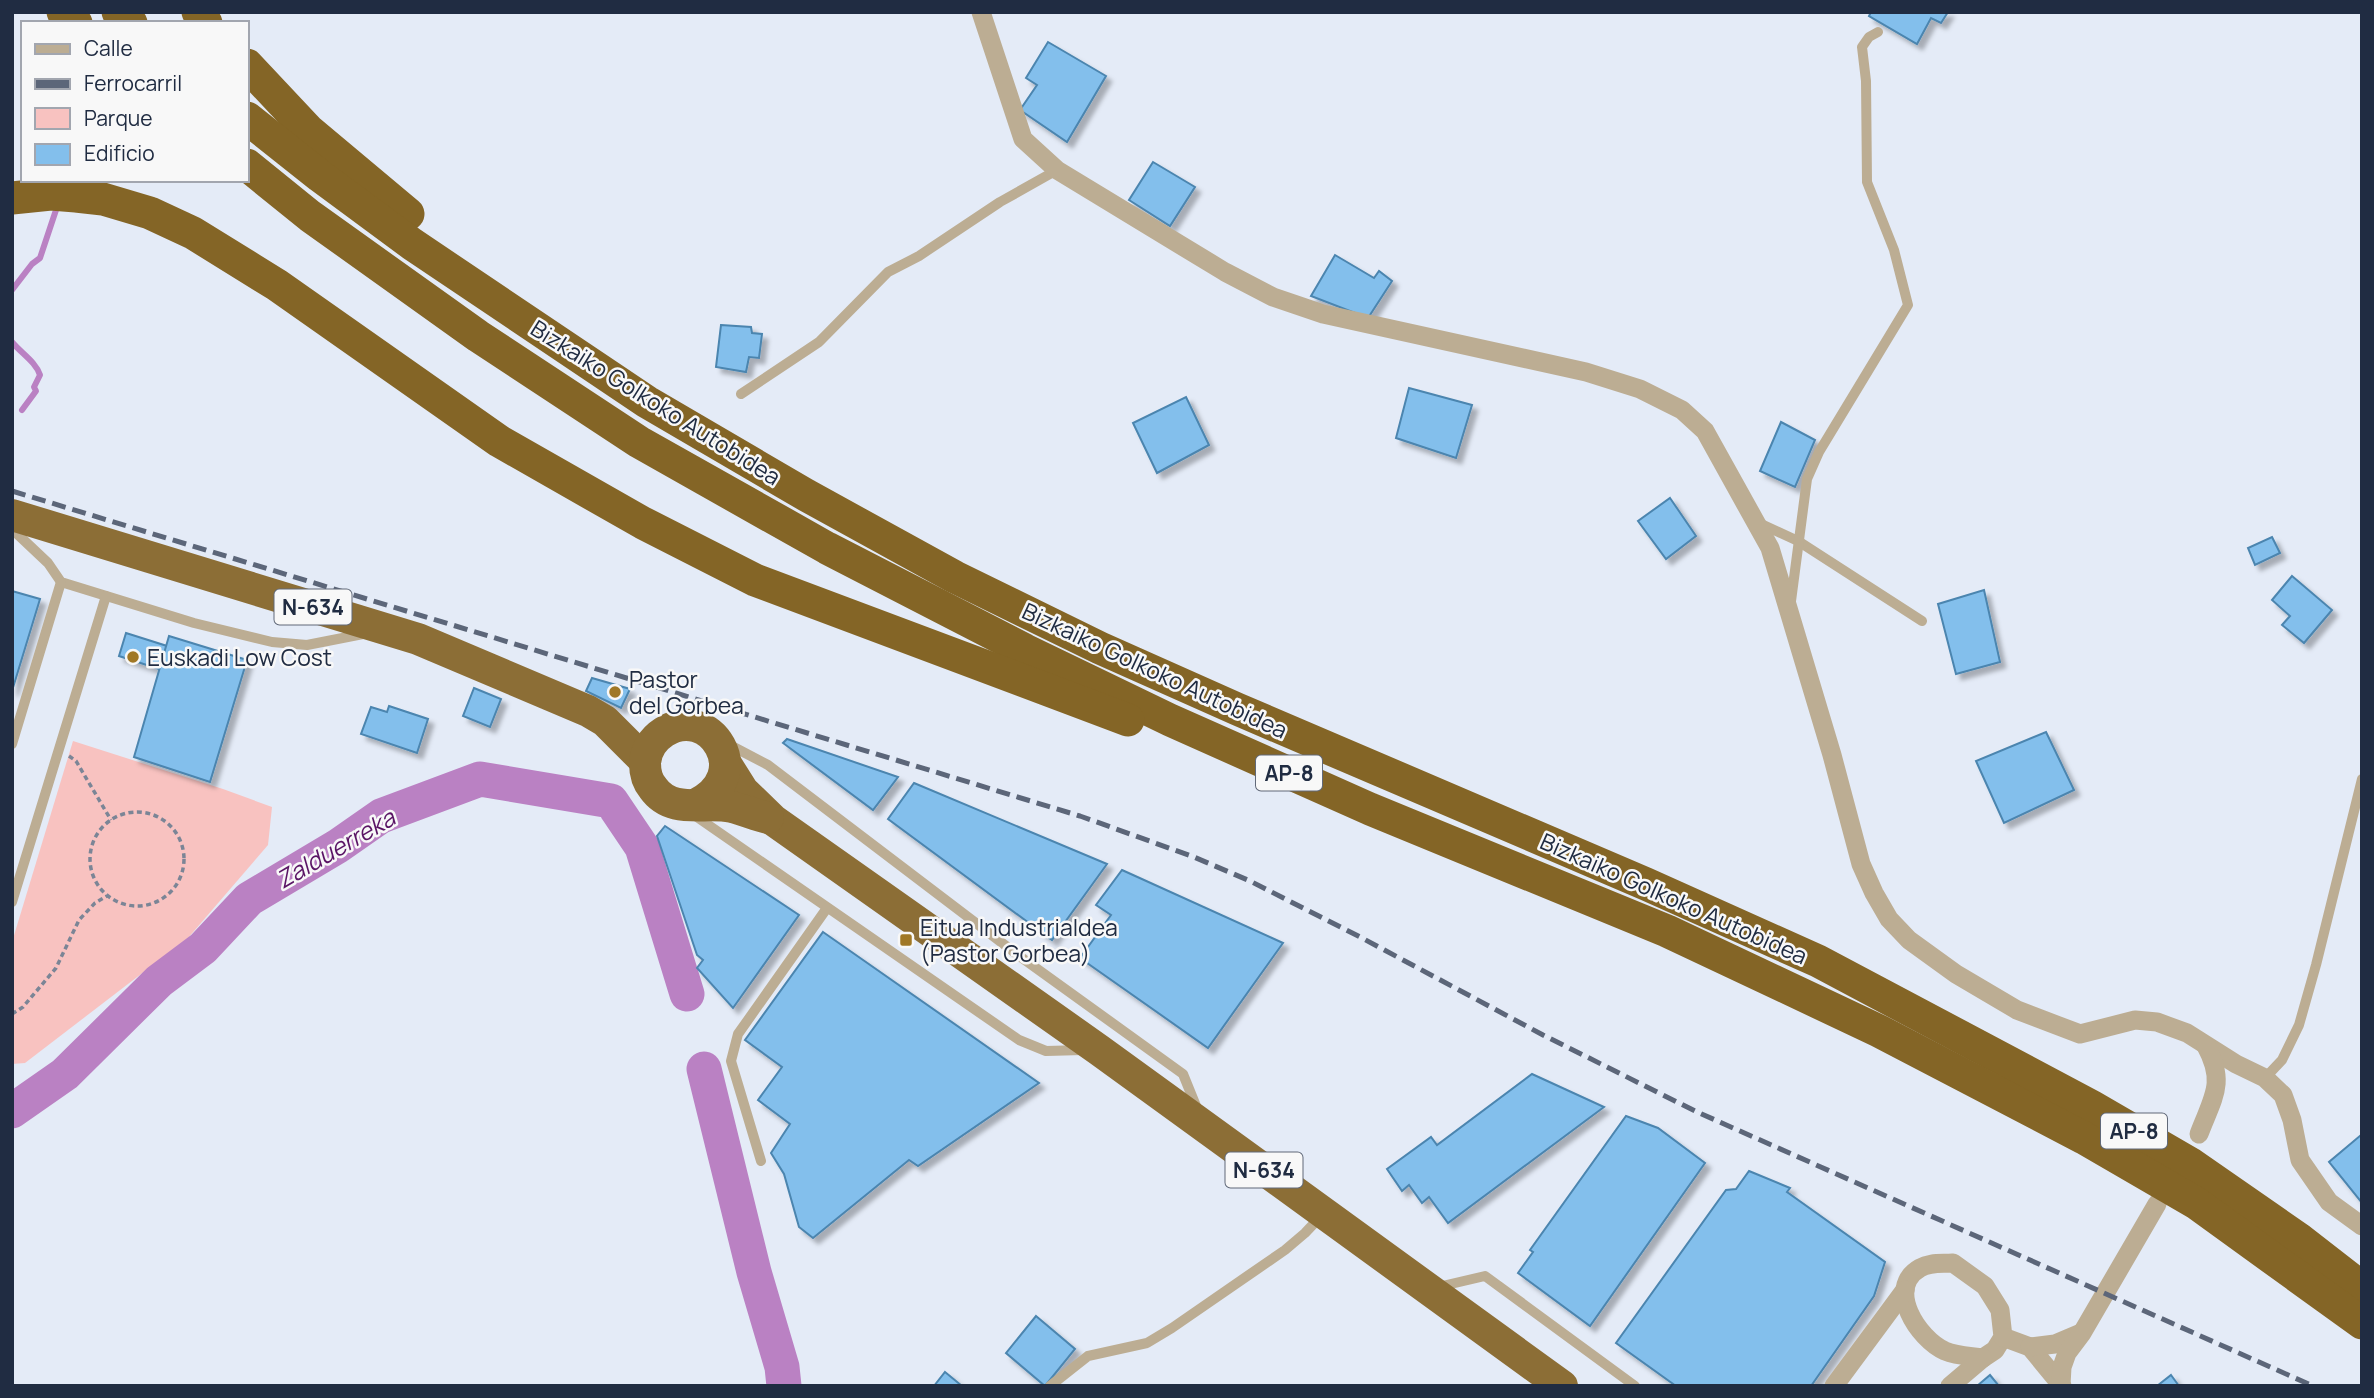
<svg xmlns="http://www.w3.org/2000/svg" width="2374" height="1398" font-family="Manrope,sans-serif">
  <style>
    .green { fill: #f8c2c0 }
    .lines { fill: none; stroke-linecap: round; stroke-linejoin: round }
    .stream { stroke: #ba81c3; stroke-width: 6 }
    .river { stroke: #ba81c3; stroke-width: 35 }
    .building { fill: #83bfec; stroke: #4b85af; stroke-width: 2; filter: url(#shadow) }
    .path { stroke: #7b8596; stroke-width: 3.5; stroke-dasharray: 5 3.5; stroke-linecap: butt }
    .service { stroke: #bcad93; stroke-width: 10 }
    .minor { stroke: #bcad93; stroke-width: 19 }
    .trunk { stroke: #8c6e36; stroke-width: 32 }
    .motorway { stroke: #846526; stroke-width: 33 }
    .rail { stroke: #5c6679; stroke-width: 5; stroke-dasharray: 14 7; stroke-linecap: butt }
    .poi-dot { fill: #a07826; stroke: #f8f8f8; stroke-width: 2.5 }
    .labels { text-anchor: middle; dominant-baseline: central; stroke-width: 5; stroke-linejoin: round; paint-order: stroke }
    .shield { fill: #f8f8f8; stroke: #616979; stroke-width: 2 }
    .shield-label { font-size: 21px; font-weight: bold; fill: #202c42 }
    .street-label { font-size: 23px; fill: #202c42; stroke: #f8f8f8 }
    .poi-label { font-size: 23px; fill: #202c42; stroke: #f8f8f8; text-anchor: start }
    .water-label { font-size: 24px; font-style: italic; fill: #5a1465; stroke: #f8f8f8 }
  </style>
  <defs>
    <filter id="shadow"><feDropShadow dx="5.5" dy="5.5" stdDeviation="2" flood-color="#0004"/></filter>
  </defs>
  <rect width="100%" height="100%" fill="#e4ebf7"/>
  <path class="green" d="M73,741L223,789L272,807L268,845L188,938L25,1063L12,1064V942Z"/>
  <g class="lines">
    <g class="stream">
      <path d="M12,290L32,264L40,258L56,210"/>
      <path d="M12,342C21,353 36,362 40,375L34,387L36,391L22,410"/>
    </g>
    <g class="river">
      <path d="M704,1069L754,1272L782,1367L784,1386"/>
      <path d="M12,1111L65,1074L159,981L203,948L249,899L338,846L381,816L480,779L611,801L642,847L687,994"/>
    </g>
  </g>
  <g class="building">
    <path d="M1871,12H1948L1941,23L1931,18L1917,44L1869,16Z"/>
    <path d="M1048,42L1106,76L1067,142L1020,110L1037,85L1026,78Z"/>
    <path d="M1153,162L1195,187L1170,226L1129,200Z"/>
    <path d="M1335,255L1374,278L1379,271L1392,281L1368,318L1311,296Z"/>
    <path d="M721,325L751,327L752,333L762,334L759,358L749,357L746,372L716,367Z"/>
    <path d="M1409,388L1472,405L1456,458L1396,438Z"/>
    <path d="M1186,397L1209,445L1157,473L1133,423Z"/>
    <path d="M1781,422L1815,440L1795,487L1760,471Z"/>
    <path d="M1670,498L1696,536L1666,559L1638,521Z"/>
    <path d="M2272,537L2280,553L2255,565L2248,548Z"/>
    <path d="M2292,576L2332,610L2304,643L2282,625L2290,616L2272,600Z"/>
    <path d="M1984,590L2000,662L1956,674L1938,604Z"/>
    <path d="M12,591L40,599L12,691Z"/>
    <path d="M126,633L167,646L159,669L119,656Z"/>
    <path d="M169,636L247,660L210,782L134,757Z"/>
    <path d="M592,678L630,689L621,708L586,691Z"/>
    <path d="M474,688L501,699L490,727L463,716Z"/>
    <path d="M389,706L428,719L417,753L361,734L371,707L387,712Z"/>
    <path d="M2046,732L2074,790L2004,823L1976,761Z"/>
    <path d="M787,739L898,777L873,810L783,743Z"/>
    <path d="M914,783L1107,864L1052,940L888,819Z"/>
    <path d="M665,826L799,915L733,1008L697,968L703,960L697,955L657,836Z"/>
    <path d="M1122,870L1283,943L1208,1048L1080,958L1111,915L1096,905Z"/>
    <path d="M823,932L1039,1083L918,1166L909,1160L813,1238L799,1227L784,1174L771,1153L790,1124L758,1100L782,1067L745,1040Z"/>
    <path d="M1532,1074L1604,1107L1448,1223L1429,1197L1422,1203L1409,1185L1402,1191L1387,1169L1431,1137L1437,1145Z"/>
    <path d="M1626,1116L1658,1128L1705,1163L1590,1326L1518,1273L1533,1252L1530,1250Z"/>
    <path d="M2361,1135L2362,1136V1203L2329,1162Z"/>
    <path d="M1749,1171L1790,1188L1787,1192L1885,1262L1874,1296L1811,1386H1676L1616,1343L1726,1190L1736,1189Z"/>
    <path d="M1036,1316L1075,1349L1045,1386L1006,1353Z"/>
    <path d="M945,1372L962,1386H934Z"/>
    <path d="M1990,1375L1999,1386H1977Z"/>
    <path d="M2171,1375L2179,1386H2157Z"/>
  </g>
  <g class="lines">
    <g class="path">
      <path d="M69,756L76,761L111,820"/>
      <circle cx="137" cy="859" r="47"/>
      <path d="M12,1014L23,1007L56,968L79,920L95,903L107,896"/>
    </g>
    <g class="service">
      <path d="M741,394L819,342L888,272L919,256L1000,202L1057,170"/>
      <path d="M1759,523L1798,541L1922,621"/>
      <path d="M12,529L48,563L61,582L194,623L272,642L307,645L363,634"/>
      <path d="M1791,601L1807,479L1819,452L1908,305L1894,250L1867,182L1866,81L1862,47L1869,37L1878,32"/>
      <path d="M726,743L768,765L1018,955L1183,1074L1198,1111"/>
      <path d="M12,744L61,582"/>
      <path d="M694,815L1019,1040L1046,1051L1083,1050"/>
      <path d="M12,902L106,596"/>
      <path d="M2265,1078L2282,1060L2299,1025L2316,965L2362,779"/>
      <path d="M761,1161L731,1061L738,1034L827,908"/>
      <path d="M1438,1287L1485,1276L1635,1386"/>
      <path d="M1050,1386L1088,1356L1147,1343L1172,1328L1285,1250L1305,1233L1321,1216"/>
    </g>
    <g class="minor">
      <path d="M981,12L1023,139L1057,170L1225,272L1273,297L1323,314L1586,372L1640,389L1682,410L1705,431L1770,548L1832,755L1861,864L1874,893L1889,919L1909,940L1956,974L2017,1010L2080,1034L2135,1020L2157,1022L2187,1033L2236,1064L2265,1078L2283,1095L2292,1120L2300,1160L2329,1202L2362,1226"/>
      <path d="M2199,1134C2213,1097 2226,1083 2206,1046"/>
      <path d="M1953,1263L1985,1286L2000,1310L2003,1337L1995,1350L1983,1358C1970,1356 1957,1356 1945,1351C1918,1339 1885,1288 1920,1268C1930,1262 1942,1264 1953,1263Z"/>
      <path d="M2003,1337L2030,1347L2062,1386"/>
      <path d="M2030,1347L2055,1344L2081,1333"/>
      <path d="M2061,1385L2062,1367L2067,1353L2082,1333L2157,1204"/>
      <path d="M1834,1386L1905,1290"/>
      <path d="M1950,1386L1983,1358"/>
    </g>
    <g class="trunk">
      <path d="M12,515L418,639L588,711L605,721L645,761"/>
      <path d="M726,764L743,791L773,820L1099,1050L1562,1386"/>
      <path d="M695,805C758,775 709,702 664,732C653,739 646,750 645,763C645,772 647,781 653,788C672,815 705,801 732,807C744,810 756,815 768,818"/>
    </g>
    <g class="motorway">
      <path d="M63,12L76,23"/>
      <path d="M118,12L131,23"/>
      <path d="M198,12L206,23"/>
      <path d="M247,65L309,131L408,214"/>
      <path d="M247,118L320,176L412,244L647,402L806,495L955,577L1100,648L1237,709L1646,884L1818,961L2091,1106L2191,1164L2299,1239L2362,1288"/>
      <path d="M247,165L310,216L478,336L639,442L827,548L1025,650L1170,720L1370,809L1667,931L1879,1031L2084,1138L2196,1203L2362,1323"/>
      <path d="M12,198L51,194L76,196L103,199L150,213L193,233L277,285L499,441L643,523L755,580L1128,720"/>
    </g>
    <path class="rail" d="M12,491L1080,816L1194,857L1250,881L1362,938L1543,1035L1695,1111L2313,1386"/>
  </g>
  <g class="poi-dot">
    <circle cx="133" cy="657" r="7"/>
    <circle cx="615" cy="692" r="7"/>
    <rect x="899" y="933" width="14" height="14" rx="3.5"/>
  </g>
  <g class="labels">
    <g class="shield">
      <rect x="274.5" y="589.5" width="77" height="35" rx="5"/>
      <rect x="1256" y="755.5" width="66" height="35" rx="5"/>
      <rect x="2101" y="1113.5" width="66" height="35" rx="5"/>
      <rect x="1225.5" y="1152.5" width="77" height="35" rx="5"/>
    </g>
    <g class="shield-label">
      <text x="313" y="607">N-634</text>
      <text x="1289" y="773">AP-8</text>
      <text x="2134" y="1131">AP-8</text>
      <text x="1264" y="1170">N-634</text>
    </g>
    <g class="street-label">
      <text transform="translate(656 402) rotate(32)">Bizkaiko Golkoko Autobidea</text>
      <text transform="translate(1155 670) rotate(25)">Bizkaiko Golkoko Autobidea</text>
      <text transform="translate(1674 898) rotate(24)">Bizkaiko Golkoko Autobidea</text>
    </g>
    <g class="poi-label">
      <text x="147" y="657">Euskadi Low Cost</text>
      <text x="629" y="679">Pastor<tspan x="629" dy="26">del Gorbea</tspan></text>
      <text x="920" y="927">Eitua Industrialdea<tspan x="920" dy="26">(Pastor Gorbea)</tspan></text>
    </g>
    <g class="water-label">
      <text transform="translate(335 848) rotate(-30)">Zalduerreka</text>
    </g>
  </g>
  <rect width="2374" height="1398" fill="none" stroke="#202c42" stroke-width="28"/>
  <rect x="21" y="21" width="228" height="161" fill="#f8f8f8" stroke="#a2a6af" stroke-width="2"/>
  <rect x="35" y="44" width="35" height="10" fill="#bcad93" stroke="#a2a6af" stroke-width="2"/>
  <text x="84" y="56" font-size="21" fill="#202c42">Calle</text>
  <rect x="35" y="79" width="35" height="10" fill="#5c6679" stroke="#a2a6af" stroke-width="2"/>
  <text x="84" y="91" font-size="21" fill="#202c42">Ferrocarril</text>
  <rect x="35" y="108" width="35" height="21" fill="#f8c2c0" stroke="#a2a6af" stroke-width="2"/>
  <text x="84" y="126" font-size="21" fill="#202c42">Parque</text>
  <rect x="35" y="144" width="35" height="21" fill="#83bfec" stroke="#a2a6af" stroke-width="2"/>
  <text x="84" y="161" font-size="21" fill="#202c42">Edificio</text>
</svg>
